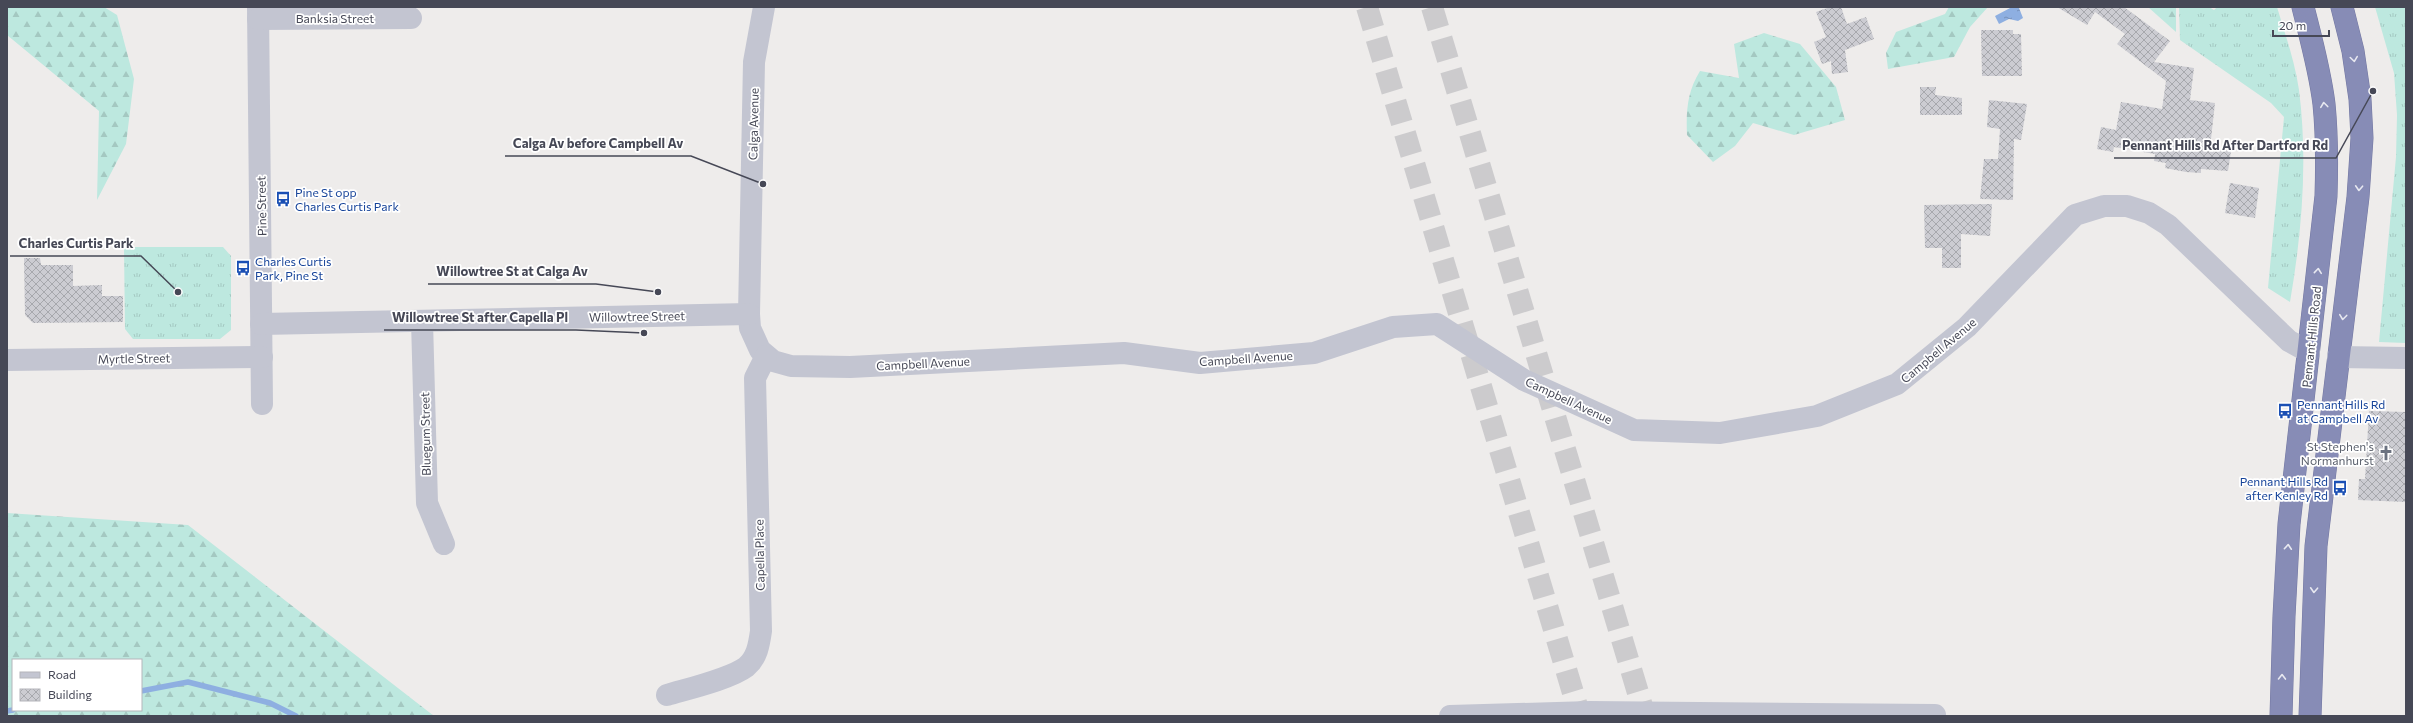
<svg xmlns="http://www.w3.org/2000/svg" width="2413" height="723" font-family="Commissioner,sans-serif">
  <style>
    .grass { fill: url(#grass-tufts) }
    .forest { fill: url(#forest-firs); fill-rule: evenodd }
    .water { fill: url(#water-ripples) }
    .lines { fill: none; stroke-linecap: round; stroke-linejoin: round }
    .stream { stroke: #8eafe1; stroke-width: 5.5 }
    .building { fill: url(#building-cross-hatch) }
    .highway-tunnel { stroke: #cccbcd; stroke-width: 22; stroke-dasharray: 22 11; stroke-linecap: butt }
    .highway-casing { stroke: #7377a1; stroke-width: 23 }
    .street { stroke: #c3c5d1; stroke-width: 22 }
    .highway { stroke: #878cb6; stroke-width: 22 }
    .oneway { stroke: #e7e8f0 }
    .labels { text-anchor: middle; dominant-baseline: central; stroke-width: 3.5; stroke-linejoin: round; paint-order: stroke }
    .street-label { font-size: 12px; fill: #464856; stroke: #fff }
    .transit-label { font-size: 12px; fill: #164399; stroke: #fff; text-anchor: start }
    .worship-label { font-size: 12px; fill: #5b616d; stroke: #fff; text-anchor: end }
    .leader { fill: none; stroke: #464856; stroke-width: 1.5 }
    .callout-dot { fill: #464856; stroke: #fff; stroke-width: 1.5 }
    .callout-label { font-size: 13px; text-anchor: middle; font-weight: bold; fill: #464856; stroke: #fff; stroke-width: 3.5; stroke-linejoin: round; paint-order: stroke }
  </style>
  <defs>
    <pattern id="grass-tufts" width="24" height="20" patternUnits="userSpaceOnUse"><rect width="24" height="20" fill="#bde8df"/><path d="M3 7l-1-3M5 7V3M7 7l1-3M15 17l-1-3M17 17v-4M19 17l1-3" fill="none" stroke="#a4c8c1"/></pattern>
    <pattern id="forest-firs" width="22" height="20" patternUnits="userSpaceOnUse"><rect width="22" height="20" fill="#bde8df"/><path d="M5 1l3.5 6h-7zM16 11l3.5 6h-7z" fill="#a4c8c1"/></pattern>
    <pattern id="water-ripples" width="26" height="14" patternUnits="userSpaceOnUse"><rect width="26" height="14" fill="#8eafe1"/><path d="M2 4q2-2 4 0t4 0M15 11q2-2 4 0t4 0" fill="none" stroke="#7690b9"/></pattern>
    <pattern id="building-cross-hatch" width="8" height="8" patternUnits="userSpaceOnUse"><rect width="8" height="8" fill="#ccccd2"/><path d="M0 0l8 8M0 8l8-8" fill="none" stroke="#a7a8ad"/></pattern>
  </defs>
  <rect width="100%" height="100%" fill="#eeeceb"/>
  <g class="grass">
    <path d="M2179,7H2209L2214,10L2217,7H2277C2285,34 2295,62 2299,90C2308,161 2302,232 2290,302L2268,288L2284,117L2271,103L2180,40Z"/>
    <path d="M2375,7H2406V343L2379,342L2396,157L2397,115L2394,73Z"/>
    <path d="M124,247H223L231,256V330L220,339H133L125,329Z"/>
  </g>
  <g class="forest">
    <path d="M7,7H104L117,15L134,79L126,144L97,200L99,111L7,35Z"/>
    <path d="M1949,7H1988L1970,27L1954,57L1888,69L1886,53L1896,32L1945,14Z"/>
    <path d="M2148,7H2176V32Z"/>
    <path d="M1764,33L1800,44L1836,87L1845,120L1794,135L1753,123L1735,146L1713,162L1687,135C1686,111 1687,92 1700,71L1739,78L1734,44Z"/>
    <path d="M7,513L188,525L434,716H7ZM13,660H141V710H13Z"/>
  </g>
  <path class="water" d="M2012,7L2019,8L2023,18L2018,21L2009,19L1999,24L1995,16Z"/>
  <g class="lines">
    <g class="stream">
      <path d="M141,691L188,682L270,703L296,716"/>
      <path d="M7,711L13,710"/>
    </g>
  </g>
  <g class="building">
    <path d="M1830,7H1841L1847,24L1866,17L1874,39L1845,50L1848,72L1832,74L1831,61L1822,64L1814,42L1826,37L1816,12Z"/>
    <path d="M2057,7H2124L2170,41L2154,62L2194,68L2190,100L2215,103L2210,148L2231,151L2228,171L2201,169V173L2186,172L2165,168L2166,163L2154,161L2155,154L2114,147L2113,152L2097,149L2101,127L2116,130L2121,102L2162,109L2166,81L2117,44L2125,34L2095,12L2087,25Z"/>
    <path d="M1981,30H2013V34H2021L2022,76H1982Z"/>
    <path d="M1920,87H1936L1935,95L1962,98V115H1920Z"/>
    <path d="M1989,100L2027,104L2021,140L2014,139L2013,200L1980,199L1984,159H1998L2000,129L1987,127Z"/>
    <path d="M2230,183L2259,188L2255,218L2225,213Z"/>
    <path d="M1992,204L1990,236L1961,234V268H1942V248H1925L1924,205Z"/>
    <path d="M24,258H40L41,265H73V286L102,285V296H123V322L33,323L25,315Z"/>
    <path d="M2369,411L2406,412V502L2358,500L2359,479H2365Z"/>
  </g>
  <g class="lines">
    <g class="highway-tunnel">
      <path d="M1367,7L1580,716"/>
      <path d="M1432,7L1645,716"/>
    </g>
    <g class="highway-casing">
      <g id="highway">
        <path d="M2281,716L2284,616L2289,524L2326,196C2327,165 2327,134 2324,104C2320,71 2311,39 2303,7"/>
        <path d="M2310,716L2316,546L2358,197L2362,138L2360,99L2353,51L2342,7"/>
      </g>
    </g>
    <g class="street">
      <path d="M258,7L262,404"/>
      <path d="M764,7L754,62L749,314L750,328L760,350L773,361L791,366L850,367L1124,353L1200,363L1314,353L1393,327L1437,324L1524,380L1634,430L1720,433L1817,416L1897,384L1967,327L2075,215L2104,206H2127L2149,213L2168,225L2289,341L2309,352"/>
      <path d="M258,19L411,18"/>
      <path d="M422,321L427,503L444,544"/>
      <path d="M261,324L749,314"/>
      <path d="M2338,357L2406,358"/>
      <path d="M7,360L262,357"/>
      <path d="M667,695C687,689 730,679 746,667C757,658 759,645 761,631L755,378L766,356"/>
      <path d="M1450,716L1590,712L1935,715"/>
    </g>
    <use href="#highway" class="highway"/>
  </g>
  <defs><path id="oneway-chevron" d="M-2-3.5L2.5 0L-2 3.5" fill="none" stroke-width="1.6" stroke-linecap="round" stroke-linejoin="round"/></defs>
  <g class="oneway">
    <use href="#oneway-chevron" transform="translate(2354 59) rotate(82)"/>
    <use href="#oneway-chevron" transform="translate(2324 105) rotate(-97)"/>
    <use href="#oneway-chevron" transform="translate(2359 188) rotate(93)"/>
    <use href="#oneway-chevron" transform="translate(2318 271) rotate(-84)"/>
    <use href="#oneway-chevron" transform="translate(2343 317) rotate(97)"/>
    <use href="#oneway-chevron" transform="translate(2288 547) rotate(-86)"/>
    <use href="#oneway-chevron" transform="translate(2314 590) rotate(93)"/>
    <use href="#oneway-chevron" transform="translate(2282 677) rotate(-89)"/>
  </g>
  <defs>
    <g id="bus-bare" transform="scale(1.2)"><path d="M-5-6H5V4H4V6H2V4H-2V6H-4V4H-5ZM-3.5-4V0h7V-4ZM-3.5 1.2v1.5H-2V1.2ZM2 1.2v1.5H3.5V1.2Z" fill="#1a4fb4" stroke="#fff" stroke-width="2.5" paint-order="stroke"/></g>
    <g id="church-bare" transform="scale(1.2)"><path d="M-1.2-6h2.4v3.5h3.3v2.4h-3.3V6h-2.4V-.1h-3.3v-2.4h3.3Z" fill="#6b7280" stroke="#fff" stroke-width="2.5" paint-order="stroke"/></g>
  </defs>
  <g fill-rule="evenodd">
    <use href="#bus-bare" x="283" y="199"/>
    <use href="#bus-bare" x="243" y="268"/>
    <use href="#bus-bare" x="2285" y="411"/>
    <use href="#church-bare" x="2386" y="453"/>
    <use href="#bus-bare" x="2340" y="488"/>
  </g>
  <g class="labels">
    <g class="street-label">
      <text x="335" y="18">Banksia Street</text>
      <text transform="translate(753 124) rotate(-89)">Calga Avenue</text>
      <text transform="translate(261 206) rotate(-91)">Pine Street</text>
      <text transform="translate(637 316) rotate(-1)">Willowtree Street</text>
      <text transform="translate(2311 337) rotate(-84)">Pennant Hills Road</text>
      <text transform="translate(1938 350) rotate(-40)">Campbell Avenue</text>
      <text transform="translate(134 358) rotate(-1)">Myrtle Street</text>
      <text transform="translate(1246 358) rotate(-4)">Campbell Avenue</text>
      <text transform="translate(923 363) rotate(-3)">Campbell Avenue</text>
      <text transform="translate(1569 400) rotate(25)">Campbell Avenue</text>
      <text transform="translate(425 434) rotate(-91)">Bluegum Street</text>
      <text transform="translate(759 555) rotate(-91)">Capella Place</text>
    </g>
    <g class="transit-label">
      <text x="295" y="192">Pine St opp<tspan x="295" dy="14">Charles Curtis Park</tspan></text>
      <text x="255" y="261">Charles Curtis<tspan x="255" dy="14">Park, Pine St</tspan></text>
      <text x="2297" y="404">Pennant Hills Rd<tspan x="2297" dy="14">at Campbell Av</tspan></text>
      <text x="2328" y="481" text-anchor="end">Pennant Hills Rd<tspan x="2328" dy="14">after Kenley Rd</tspan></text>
    </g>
    <g class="worship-label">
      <text x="2374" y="446">St Stephen's<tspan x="2374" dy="14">Normanhurst</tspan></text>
    </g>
  </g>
  <path class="leader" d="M763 184L691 156H505M2373 91L2336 158H2114M178 292L141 256H10M658 292L596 284H428M644 333L576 330H384"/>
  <g class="callout-dot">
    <circle cx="763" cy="184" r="4"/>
    <circle cx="2373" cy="91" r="4"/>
    <circle cx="178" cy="292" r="4"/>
    <circle cx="658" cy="292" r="4"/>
    <circle cx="644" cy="333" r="4"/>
  </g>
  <g class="callout-label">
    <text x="598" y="148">Calga Av before Campbell Av</text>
    <text x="2225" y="150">Pennant Hills Rd After Dartford Rd</text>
    <text x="76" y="248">Charles Curtis Park</text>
    <text x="512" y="276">Willowtree St at Calga Av</text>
    <text x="480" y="322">Willowtree St after Capella Pl</text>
  </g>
  <rect width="2413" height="723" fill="none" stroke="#464856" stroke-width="16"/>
  <rect x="12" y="659" width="130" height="52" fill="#ffffff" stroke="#b5b6bb"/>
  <rect x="20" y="672" width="20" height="6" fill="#c3c5d1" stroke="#b5b6bb"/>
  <text x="48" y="679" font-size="12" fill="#464856">Road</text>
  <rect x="20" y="689" width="20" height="12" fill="url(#building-cross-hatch)" stroke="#b5b6bb"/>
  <text x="48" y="699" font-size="12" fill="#464856">Building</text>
  <path d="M2273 30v6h56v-6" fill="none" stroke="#464856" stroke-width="2"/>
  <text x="2279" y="30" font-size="12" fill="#464856" stroke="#ffffff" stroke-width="3" paint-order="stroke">20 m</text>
</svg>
